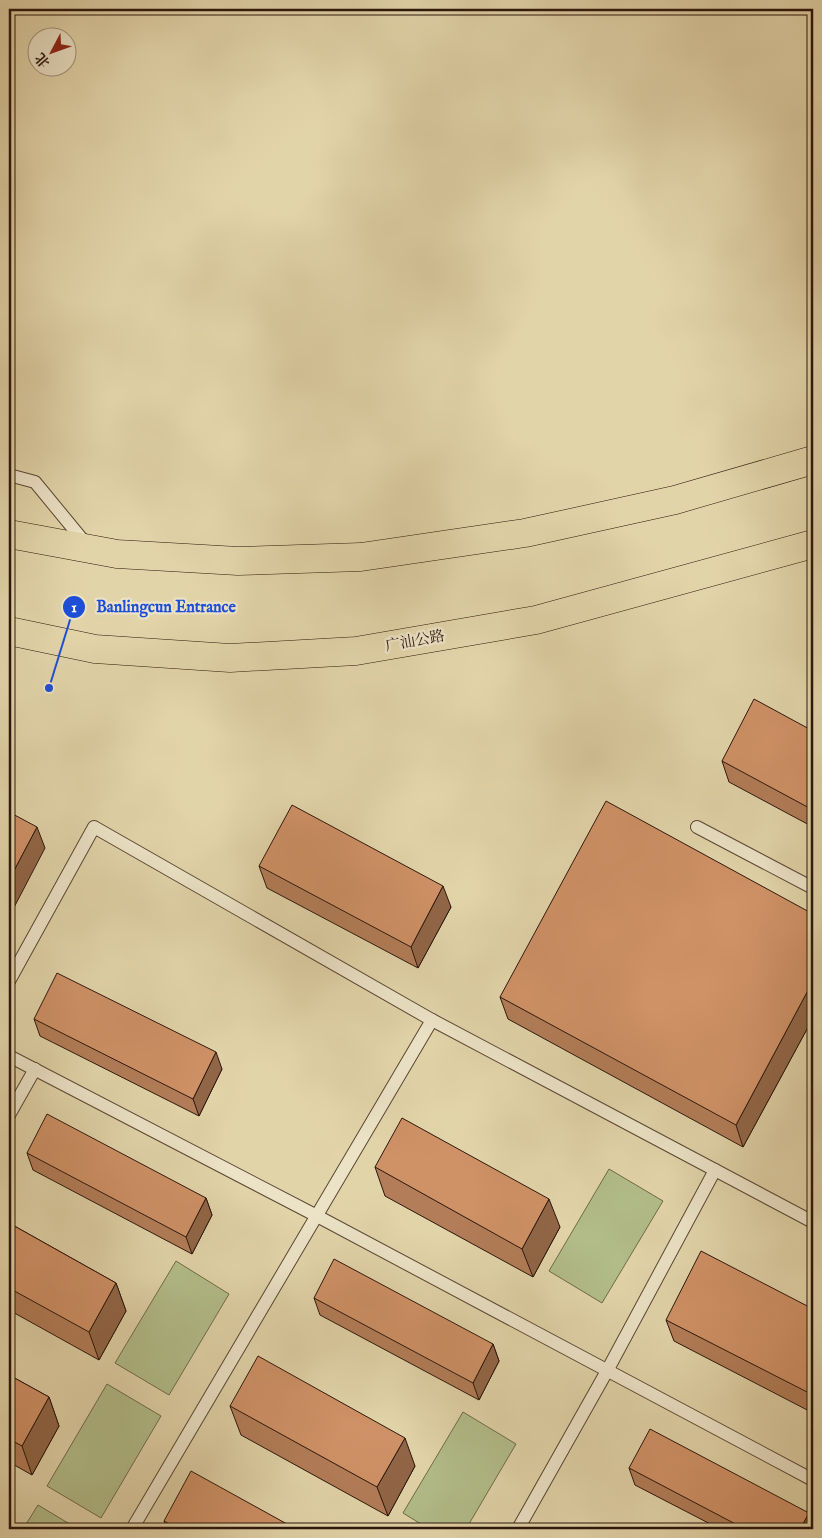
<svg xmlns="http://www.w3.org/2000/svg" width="822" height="1538" font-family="'IM FELL English','Noto Serif SC',serif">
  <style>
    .green { fill: #b2bd89; stroke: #6f6a4a }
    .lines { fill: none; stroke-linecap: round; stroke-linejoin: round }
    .lane-casing { stroke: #5a4633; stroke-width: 14 }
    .highway-casing { stroke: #2c160c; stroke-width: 29 }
    .lane { stroke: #ece3c7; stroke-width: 12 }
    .highway { stroke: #e2d4a9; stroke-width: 28 }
    .wall { fill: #b27d58; stroke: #2c160c }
    .shaded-wall { fill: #916647; stroke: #2c160c }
    .building { fill: #cf9166; stroke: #2c160c }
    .labels { text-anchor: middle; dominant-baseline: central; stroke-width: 4.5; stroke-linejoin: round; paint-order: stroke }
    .street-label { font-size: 15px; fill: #2c160c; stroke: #ece3c7 }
    .leader { fill: none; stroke: #1d4ed8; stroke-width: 2 }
    .callout-dot { fill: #1d4ed8; stroke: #ece3c7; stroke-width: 2 }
    .mark-label { font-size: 15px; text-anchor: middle; font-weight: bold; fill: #fff }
    .callout-label { font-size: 16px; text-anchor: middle; font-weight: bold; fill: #1d4ed8; stroke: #ece3c7; stroke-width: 4.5; stroke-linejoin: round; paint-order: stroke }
  </style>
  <rect width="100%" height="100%" fill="#e2d4a9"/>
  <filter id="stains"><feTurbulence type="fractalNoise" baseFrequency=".004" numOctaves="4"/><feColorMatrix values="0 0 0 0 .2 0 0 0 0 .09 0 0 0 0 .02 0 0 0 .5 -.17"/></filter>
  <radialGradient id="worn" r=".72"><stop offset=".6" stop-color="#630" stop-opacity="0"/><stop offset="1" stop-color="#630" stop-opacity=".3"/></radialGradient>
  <g class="green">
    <path d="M609,1169L663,1201L602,1303L549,1271Z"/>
    <path d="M176,1261L229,1294L169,1395L115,1363Z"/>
    <path d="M107,1384L161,1416L101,1518L47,1486Z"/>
    <path d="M463,1412L516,1444L466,1529H429L403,1513Z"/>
    <path d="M38,1505L78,1529H23Z"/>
  </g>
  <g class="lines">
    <g class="lane-casing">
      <g id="lane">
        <path d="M9,475L35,482L86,544"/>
        <path d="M697,827L813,888"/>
        <path d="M9,981L94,827L432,1020L813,1222"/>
        <path d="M9,1056L317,1216L813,1480"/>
        <path d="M9,1115L35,1069"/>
        <path d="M132,1529L432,1020"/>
        <path d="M518,1529L607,1371L715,1170"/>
      </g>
    </g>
    <g class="highway-casing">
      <g id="highway">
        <path d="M9,534L117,554L238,561L361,557L525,533L675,500L813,460"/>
        <path d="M9,631L95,649L230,658L356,651L536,620L813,544"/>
      </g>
    </g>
    <use href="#lane" class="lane"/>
    <use href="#highway" class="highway"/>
  </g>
  <g class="wall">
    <path d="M813,731V827L729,782L722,761Z"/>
    <path d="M259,866L451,907L418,968L267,888Z"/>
    <path d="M813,914V1018L743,1147L508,1019L500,997Z"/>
    <path d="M34,1019L222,1069L199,1116L40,1036Z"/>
    <path d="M27,1153L206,1198L212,1215L192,1254L33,1170Z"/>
    <path d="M375,1167L560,1227L533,1277L385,1196Z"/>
    <path d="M9,1223L116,1283L126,1311L99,1360L9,1310Z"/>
    <path d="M314,1298L493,1344L499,1361L479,1400L320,1315Z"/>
    <path d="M813,1309V1413L674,1341L666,1320Z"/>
    <path d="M9,1375L49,1397L59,1426L32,1475L9,1462Z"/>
    <path d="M230,1406L415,1466L388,1516L241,1435Z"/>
    <path d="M629,1468L809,1513L813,1525V1529H720L635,1485Z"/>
    <path d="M164,1521L296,1529H167Z"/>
  </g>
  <g class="shaded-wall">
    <path d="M37,827L45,848L9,917V880Z"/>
    <path d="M443,886L451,907L418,968L411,947Z"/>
    <path d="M813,981V1018L743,1147L736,1125Z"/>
    <path d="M216,1052L222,1069L199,1116L193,1099Z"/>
    <path d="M206,1198L212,1215L192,1254L186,1237Z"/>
    <path d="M549,1199L560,1227L533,1277L522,1249Z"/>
    <path d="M116,1283L126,1311L99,1360L89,1332Z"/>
    <path d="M493,1344L499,1361L479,1400L473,1383Z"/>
    <path d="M49,1397L59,1426L32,1475L22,1446Z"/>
    <path d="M405,1438L415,1466L388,1516L377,1487Z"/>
    <path d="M809,1513L813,1525V1529H800Z"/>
  </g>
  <g class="building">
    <path d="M754,699L813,731V810L722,761Z"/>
    <path d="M606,801L813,914V981L736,1125L500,997Z"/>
    <path d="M292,805L443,886L411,947L259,866Z"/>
    <path d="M9,812L37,827L9,880Z"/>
    <path d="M57,973L216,1052L193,1099L34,1019Z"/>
    <path d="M47,1114L206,1198L186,1237L27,1153Z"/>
    <path d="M402,1118L549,1199L522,1249L375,1167Z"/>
    <path d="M9,1223L116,1283L89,1332L9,1288Z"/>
    <path d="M701,1251L813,1309V1395L666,1320Z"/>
    <path d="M334,1259L493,1344L473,1383L314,1298Z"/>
    <path d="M258,1356L405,1438L377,1487L230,1406Z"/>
    <path d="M9,1375L49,1397L22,1446L9,1439Z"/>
    <path d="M650,1429L809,1513L800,1529H745L629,1468Z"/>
    <path d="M191,1471L296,1529H179L164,1521Z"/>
  </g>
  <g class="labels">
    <g class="street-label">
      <text transform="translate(415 641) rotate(-10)">广汕公路</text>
    </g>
  </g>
  <path class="leader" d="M49 688L74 607"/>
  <g class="callout-dot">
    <circle cx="49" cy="688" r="5"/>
    <circle cx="74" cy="607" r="12"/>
  </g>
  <g class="mark-label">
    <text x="74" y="612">1</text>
  </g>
  <g class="callout-label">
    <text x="166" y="612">Banlingcun Entrance</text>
  </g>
  <rect width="822" height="1538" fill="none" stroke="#e2d4a9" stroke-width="30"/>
  <rect x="10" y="10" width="802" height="1518" fill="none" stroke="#2c160c" stroke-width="2.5"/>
  <rect x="15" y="15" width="792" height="1508" fill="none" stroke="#2c160c"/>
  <g transform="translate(52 52) rotate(229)"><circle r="24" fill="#ece3c7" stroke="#9f917c"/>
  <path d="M0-4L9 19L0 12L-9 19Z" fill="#8f2418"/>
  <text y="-8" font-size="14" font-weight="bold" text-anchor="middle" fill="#2c160c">北</text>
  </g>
  <rect width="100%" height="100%" filter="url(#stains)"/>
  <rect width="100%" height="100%" fill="url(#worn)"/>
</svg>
